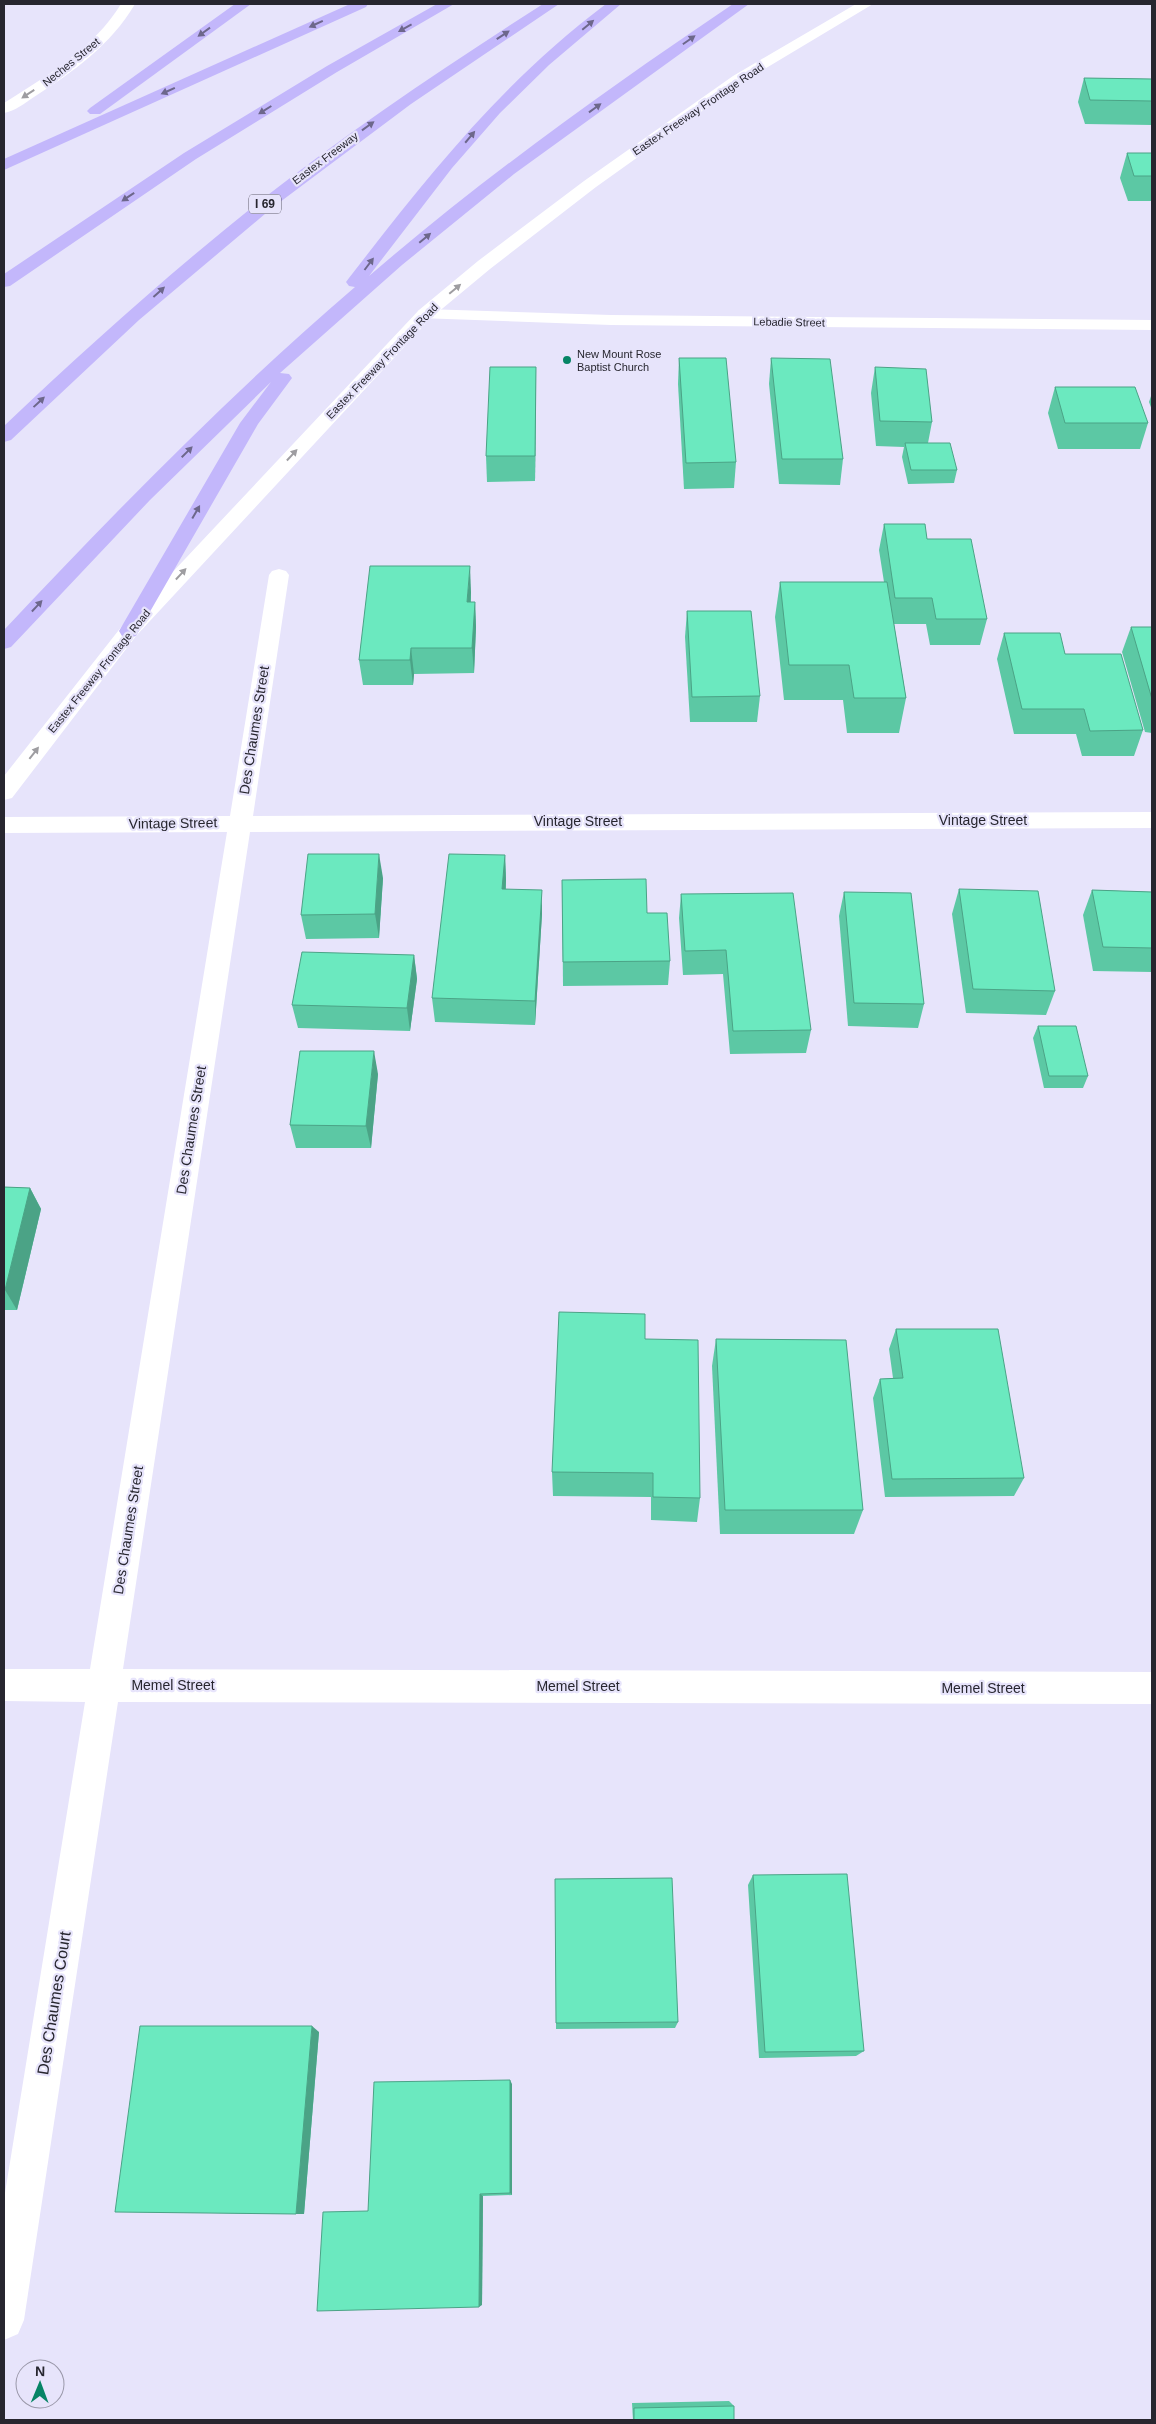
<svg xmlns="http://www.w3.org/2000/svg" width="1156" height="2424" font-family="Arial,sans-serif">
  <style>
    .lines { fill: none; stroke-linecap: round; stroke-linejoin: round }
    .minor { fill: #fff; fill-rule: evenodd }
    .secondary { fill: #fff; fill-rule: evenodd }
    .motorway { fill: #c3b7fb; fill-rule: evenodd }
    .wall { fill: #5cc8a4 }
    .shaded-wall { fill: #4ba386 }
    .building { fill: #6be9bf; stroke: #4ba386 }
    .oneway { fill: #6d678b }
    .oneway2 { fill: #9e9da1 }
    .poi-dot { fill: #068465; stroke: #e7e4fb; stroke-width: 2 }
    .labels { text-anchor: middle; dominant-baseline: central; stroke-width: 4.5; stroke-linejoin: round; paint-order: stroke }
    .far-street-label { font-size: 11px; fill: #27262f; stroke: #e7e4fb }
    .far-poi-label { font-size: 11px; fill: #27262f; stroke: #e7e4fb; text-anchor: start }
    .shield { fill: #e7e4fb; stroke: #615f6c; stroke-width: 1 }
    .shield-label { font-size: 12px; font-weight: bold; fill: #27262f }
    .street-label { font-size: 14px; fill: #27262f; stroke: #e7e4fb }
    .near-street-label { font-size: 16px; fill: #27262f; stroke: #e7e4fb }
  </style>
  <rect width="100%" height="100%" fill="#e7e4fb"/>
  <g class="lines">
    <g class="minor">
      <path d="M425,309L611,315L1152,320V330L611,325L419,318L416,314L419,310Z"/>
      <path d="M279,569L286,571L289,575L253,816L1152,812V828L250,832L123,1669L1152,1672V1704L118,1702L24,2320L18,2334L4,2340V2199L85,1702L4,1701V1669H90L227,832L4,833V817L230,816L269,575L272,571Z"/>
    </g>
    <g class="secondary">
      <path d="M121,4H135C111,45 73,72 34,97C25,103 15,111 4,113V103C47,76 94,48 121,4Z"/>
      <path d="M856,4H873L743,82L596,187L490,269L431,318L136,636L12,798L4,800V776L122,626L419,310L478,261L584,181L733,76Z"/>
    </g>
    <g class="motorway">
      <path d="M235,4H251L100,114H90L87,111L90,108Z"/>
      <path d="M350,4H368L366,7L4,170V159Z"/>
      <path d="M437,4H454L337,72L196,159L10,286L4,287V274L184,153L327,66Z"/>
      <path d="M543,4H559L411,104L272,208L139,320L11,440L4,442V426C86,348 171,272 260,201C351,130 446,66 543,4Z"/>
      <path d="M606,4H621L549,65L500,113L452,168L369,276C484,177 607,89 733,4H749L514,174L402,265L280,373L289,374L292,378L258,424L136,636L129,638L122,636L119,631L240,423L271,382L150,500L11,647L4,649V630C116,511 231,393 355,287L349,286L346,282L349,278C428,176 501,83 606,4Z"/>
    </g>
  </g>
  <g class="wall">
    <path d="M1084,78L1152,79V125L1085,124L1078,102Z"/>
    <path d="M1127,153H1152V201H1128L1120,178Z"/>
    <path d="M679,358L736,462L734,488L684,489L678,384Z"/>
    <path d="M771,358L843,459L840,485L779,484L769,384Z"/>
    <path d="M536,367V392L535,481L487,482L486,456Z"/>
    <path d="M875,367L932,422L928,443L957,470L954,483L908,484L902,457L904,447L876,446L871,393Z"/>
    <path d="M1055,387L1148,423L1140,449H1058L1048,413Z"/>
    <path d="M1152,393V410L1149,402Z"/>
    <path d="M884,524L927,539L987,619L980,645H930L926,624H894L906,698L899,733H847L843,700H784L775,617L780,582H884L879,550Z"/>
    <path d="M471,592V602H475L476,627L474,673L414,674L413,685H363L359,660Z"/>
    <path d="M687,611L760,696L757,722H690L685,637Z"/>
    <path d="M1131,627H1152V733L1145,732L1122,652Z"/>
    <path d="M1004,633L1065,654L1143,730L1134,756H1082L1076,734H1014L997,659Z"/>
    <path d="M505,855L506,880V889L542,914L535,1025L435,1022L432,998Z"/>
    <path d="M383,878L379,938L306,939L301,915Z"/>
    <path d="M562,880L647,913L670,961L668,985L563,986Z"/>
    <path d="M959,889L1055,991L1046,1015L966,1013L952,914Z"/>
    <path d="M1092,890L1152,892V972L1093,971L1083,915Z"/>
    <path d="M844,892L924,1004L918,1028L848,1026L839,916Z"/>
    <path d="M681,894L811,1030L806,1053L730,1054L723,974L683,975L679,918Z"/>
    <path d="M414,955L417,979L410,1031L298,1028L292,1005Z"/>
    <path d="M1038,1026L1088,1076L1083,1088H1044L1033,1038Z"/>
    <path d="M378,1074L371,1148H296L290,1125Z"/>
    <path d="M4,1187L30,1188L41,1209L17,1310H4Z"/>
    <path d="M896,1329L1024,1478L1014,1496L885,1497L873,1398L880,1379L893,1378L889,1349Z"/>
    <path d="M645,1339L700,1498L697,1522L651,1520V1497L553,1496L552,1472Z"/>
    <path d="M716,1339L863,1510L854,1534H720L712,1366Z"/>
    <path d="M753,1875L864,2051L856,2056L759,2058L748,1885Z"/>
    <path d="M678,2022L675,2028L556,2029V2023Z"/>
    <path d="M319,2032L304,2214L128,2212H115Z"/>
    <path d="M512,2084V2195L483,2196L482,2305L368,2211Z"/>
    <path d="M729,2401L734,2406V2420H633L632,2403Z"/>
  </g>
  <g class="shaded-wall">
    <path d="M536,367V392L535,481V456Z"/>
    <path d="M470,566L471,592L469,627L467,602Z"/>
    <path d="M475,602L476,627L474,673L472,648Z"/>
    <path d="M411,648L414,674L413,685L410,660Z"/>
    <path d="M379,854L383,878L379,938L375,914Z"/>
    <path d="M505,855L506,880L504,913L502,889Z"/>
    <path d="M542,890V914L535,1025V1001Z"/>
    <path d="M414,955L417,979L410,1031L407,1008Z"/>
    <path d="M374,1051L378,1074L371,1148L366,1126Z"/>
    <path d="M30,1188L41,1209L17,1310L5,1290Z"/>
    <path d="M312,2026L319,2032L304,2214H296Z"/>
    <path d="M510,2080L512,2084V2195L510,2193Z"/>
    <path d="M480,2194L483,2196L482,2305L479,2307Z"/>
  </g>
  <g class="building">
    <path d="M1084,78L1152,79V101L1090,100Z"/>
    <path d="M1127,153H1152V176H1134Z"/>
    <path d="M679,358H726L736,462L686,463Z"/>
    <path d="M771,358L830,359L843,459H782Z"/>
    <path d="M490,367H536L535,456H486Z"/>
    <path d="M875,367L926,369L932,422L880,421Z"/>
    <path d="M1055,387H1135L1148,423H1065Z"/>
    <path d="M905,443H950L957,470H911Z"/>
    <path d="M884,524H925L927,539H971L987,619H936L932,598H895Z"/>
    <path d="M370,566H470L467,602H475L472,648H411L410,660H359Z"/>
    <path d="M780,582H887L906,698H854L849,665H789Z"/>
    <path d="M687,611H751L760,696L692,697Z"/>
    <path d="M1131,627H1152V699Z"/>
    <path d="M1004,633H1060L1065,654H1121L1143,730L1090,731L1084,709H1022Z"/>
    <path d="M308,854H379L375,914L301,915Z"/>
    <path d="M449,854L505,855L502,889L542,890L535,1001L432,998Z"/>
    <path d="M646,879L647,913H667L670,961L563,962L562,880Z"/>
    <path d="M959,889L1038,891L1055,991L973,989Z"/>
    <path d="M1092,890L1152,892V948L1103,947Z"/>
    <path d="M844,892L911,893L924,1004L854,1003Z"/>
    <path d="M793,893L811,1030L733,1031L726,950L685,951L681,894Z"/>
    <path d="M302,952L414,955L407,1008L292,1005Z"/>
    <path d="M1038,1026H1076L1088,1076H1049Z"/>
    <path d="M300,1051H374L366,1126L290,1125Z"/>
    <path d="M4,1187L30,1188L5,1290H4Z"/>
    <path d="M559,1312L645,1314V1339L698,1340L700,1498L653,1497V1473L552,1472Z"/>
    <path d="M896,1329H998L1024,1478L892,1479L880,1379L903,1378Z"/>
    <path d="M716,1339L846,1340L863,1510H725Z"/>
    <path d="M847,1874L864,2051L765,2052L753,1875Z"/>
    <path d="M672,1878L678,2022L556,2023L555,1879Z"/>
    <path d="M140,2026H312L296,2214L115,2212Z"/>
    <path d="M510,2080V2193L480,2194L479,2307L317,2311L323,2212L368,2211L374,2082Z"/>
    <path d="M734,2406V2420H634V2408Z"/>
  </g>
  <defs><path id="oneway-solid" d="M-6-.8H1V-3.2L6.5 0L1 3.2V.8H-6Z" transform="scale(1.25)"/></defs>
  <g class="oneway">
    <use href="#oneway-solid" transform="translate(316 24) rotate(155)"/>
    <use href="#oneway-solid" transform="translate(588 25) rotate(-40)"/>
    <use href="#oneway-solid" transform="translate(405 28) rotate(151)"/>
    <use href="#oneway-solid" transform="translate(204 32) rotate(144)"/>
    <use href="#oneway-solid" transform="translate(503 35) rotate(-33)"/>
    <use href="#oneway-solid" transform="translate(689 40) rotate(-35)"/>
    <use href="#oneway-solid" transform="translate(168 91) rotate(156)"/>
    <use href="#oneway-solid" transform="translate(595 108) rotate(-36)"/>
    <use href="#oneway-solid" transform="translate(265 110) rotate(148)"/>
    <use href="#oneway-solid" transform="translate(368 126) rotate(-36)"/>
    <use href="#oneway-solid" transform="translate(470 137) rotate(-50)"/>
    <use href="#oneway-solid" transform="translate(128 197) rotate(146)"/>
    <use href="#oneway-solid" transform="translate(425 238) rotate(-40)"/>
    <use href="#oneway-solid" transform="translate(369 264) rotate(-53)"/>
    <use href="#oneway-solid" transform="translate(159 292) rotate(-42)"/>
    <use href="#oneway-solid" transform="translate(39 402) rotate(-43)"/>
    <use href="#oneway-solid" transform="translate(187 452) rotate(-45)"/>
    <use href="#oneway-solid" transform="translate(196 512) rotate(-60)"/>
    <use href="#oneway-solid" transform="translate(37 606) rotate(-47)"/>
  </g>
  <g class="oneway2">
    <use href="#oneway-solid" transform="translate(28 94) rotate(147)"/>
    <use href="#oneway-solid" transform="translate(455 289) rotate(-40)"/>
    <use href="#oneway-solid" transform="translate(292 455) rotate(-47)"/>
    <use href="#oneway-solid" transform="translate(181 574) rotate(-47)"/>
    <use href="#oneway-solid" transform="translate(34 753) rotate(-52)"/>
  </g>
  <circle class="poi-dot" cx="567" cy="360" r="5"/>
  <g class="labels">
    <g class="far-street-label">
      <text transform="translate(71 62) rotate(-39)">Neches Street</text>
      <text transform="translate(698 109) rotate(-34)">Eastex Freeway Frontage Road</text>
      <text transform="translate(325 158) rotate(-37)">Eastex Freeway</text>
      <text transform="translate(789 322) rotate(1)">Lebadie Street</text>
      <text transform="translate(382 361) rotate(-46)">Eastex Freeway Frontage Road</text>
      <text transform="translate(99 671) rotate(-51)">Eastex Freeway Frontage Road</text>
    </g>
    <g class="far-poi-label">
      <text x="577" y="354">New Mount Rose<tspan x="577" dy="13">Baptist Church</tspan></text>
    </g>
    <rect class="shield" x="249" y="194.5" width="32" height="19" rx="4"/>
    <g class="shield-label">
      <text x="265" y="204">I 69</text>
    </g>
    <g class="street-label">
      <text transform="translate(254 730) rotate(-81)">Des Chaumes Street</text>
      <text x="983" y="820">Vintage Street</text>
      <text x="578" y="821">Vintage Street</text>
      <text transform="translate(173 823) rotate(-1)">Vintage Street</text>
      <text transform="translate(191 1130) rotate(-81)">Des Chaumes Street</text>
      <text transform="translate(128 1530) rotate(-81)">Des Chaumes Street</text>
      <text x="173" y="1685">Memel Street</text>
      <text x="578" y="1686">Memel Street</text>
      <text x="983" y="1688">Memel Street</text>
    </g>
    <g class="near-street-label">
      <text transform="translate(54 2003) rotate(-81)">Des Chaumes Court</text>
    </g>
  </g>
  <rect width="1156" height="2424" fill="none" stroke="#27262f" stroke-width="10"/>
  <g transform="translate(40 2384) rotate(1)"><circle r="24" fill="#e7e4fb" stroke="#9a98a9"/>
  <path d="M0-4L9 19L0 12L-9 19Z" fill="#068465"/>
  <text y="-8" font-size="14" font-weight="bold" text-anchor="middle" fill="#27262f">N</text>
  </g>
</svg>
